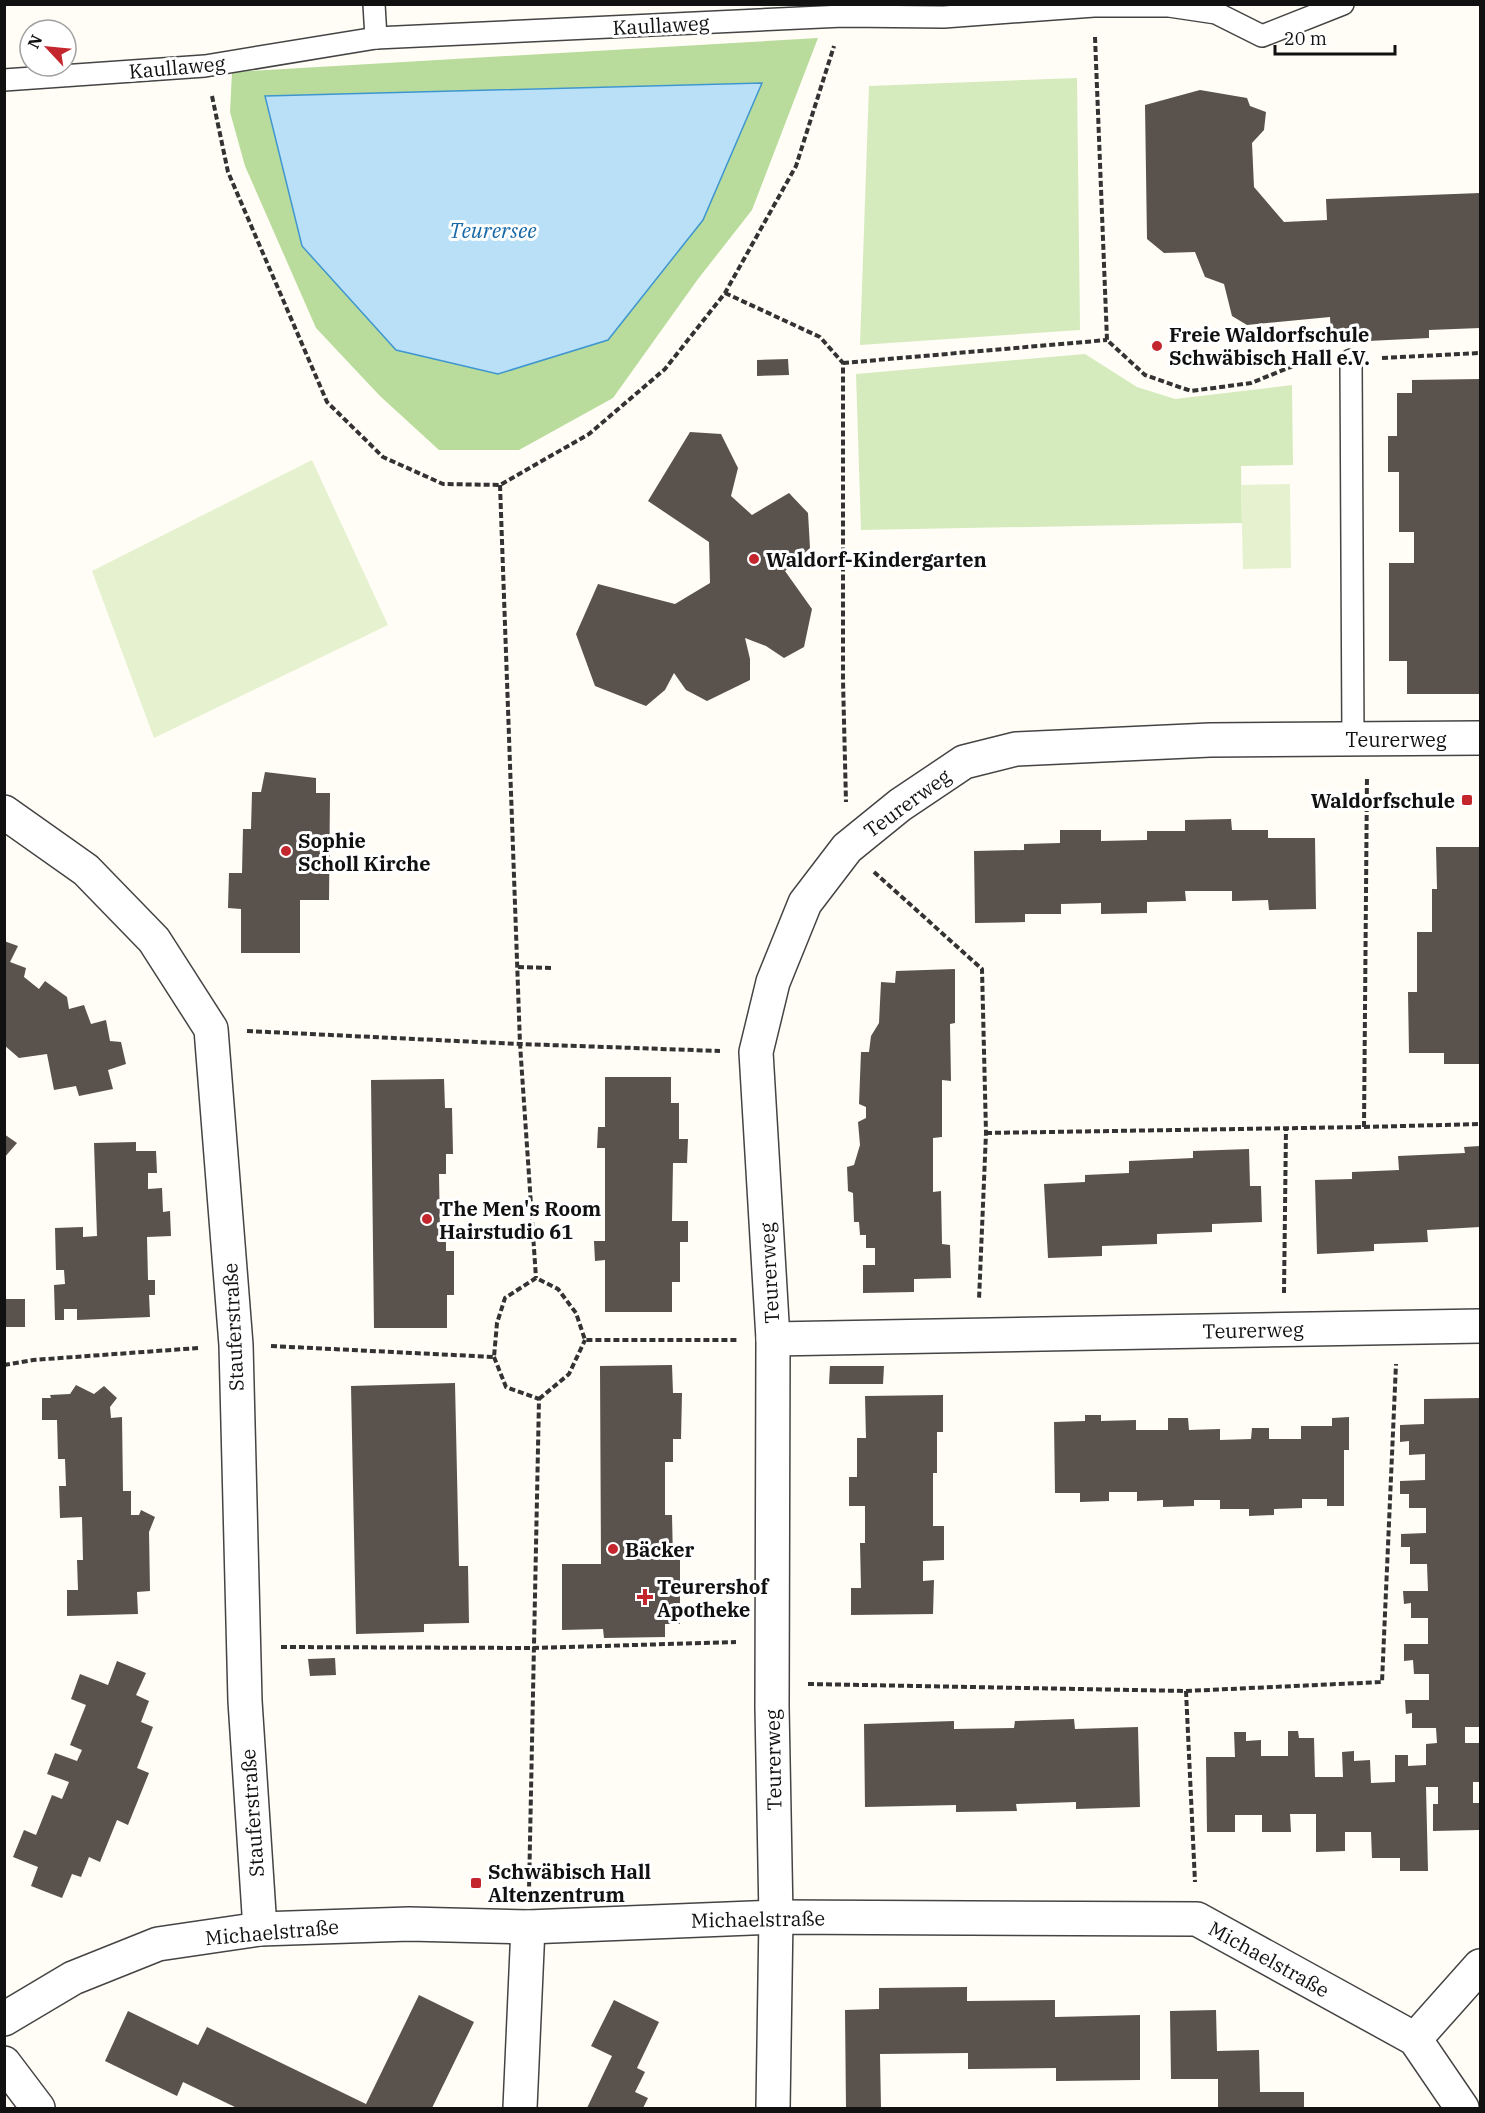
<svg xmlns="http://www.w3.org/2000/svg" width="1485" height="2113" font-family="'IBM Plex Serif',serif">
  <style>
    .green { fill: #d5ebbd }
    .forest { fill: #b9dc9c; fill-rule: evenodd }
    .pitch { fill: #e6f2cf }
    .water { fill: #b9e0f7; stroke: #3f96cf; stroke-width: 1.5 }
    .building { fill: #5a524d }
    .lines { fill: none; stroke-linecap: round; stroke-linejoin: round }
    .lane-casing { stroke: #444; stroke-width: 24 }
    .street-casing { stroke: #444; stroke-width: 36 }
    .path { stroke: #333; stroke-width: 4; stroke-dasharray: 6 3; stroke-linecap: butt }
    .lane { stroke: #fff; stroke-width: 21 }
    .street { stroke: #fff; stroke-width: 33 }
    .poi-dot { fill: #c4262e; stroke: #fff; stroke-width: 2 }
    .labels { text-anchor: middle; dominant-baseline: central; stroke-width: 6; stroke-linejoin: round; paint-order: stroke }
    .street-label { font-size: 20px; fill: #111; stroke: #fff }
    .poi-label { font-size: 20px; font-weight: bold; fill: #111; stroke: #fff; text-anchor: start }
    .water-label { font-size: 21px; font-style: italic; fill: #1768a6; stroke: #fff }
  </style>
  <rect width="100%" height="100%" fill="#fffdf5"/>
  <g class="green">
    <path d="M1077,78L1080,330L860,345L869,86Z"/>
    <path d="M1085,354L1137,387L1175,399L1292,385L1293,465L1241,466L1242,523L861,530L856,374Z"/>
  </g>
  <path class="forest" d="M818,38L752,210L698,279L613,398L519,450H439L380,396L316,328L245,166L230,112L232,72ZM761,83L396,350L302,246L265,97Z"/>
  <g class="pitch">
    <path d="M312,460L388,625L154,738L92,571Z"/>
    <path d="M1290,484L1291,568L1243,569L1241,485Z"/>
  </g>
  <path class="water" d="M762,83L703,220L608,340L498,374L396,350L302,246L265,96Z"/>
  <g class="building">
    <path d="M1200,90L1247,98L1250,106L1266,112L1264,130L1252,143L1254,187L1284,222L1327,220L1326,199L1480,193V328L1429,330V338L1368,341V332L1331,333L1330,317L1247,325L1232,316L1224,284L1205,277L1195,252L1164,253L1147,239L1145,105Z"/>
    <path d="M788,359L789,375L757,376V360Z"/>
    <path d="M1480,379V694H1407V661H1389V563H1414V532H1399V472H1388V436H1397V393H1412V380Z"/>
    <path d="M690,432L721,434L738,468L731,496L752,515L789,493L808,513L810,548L785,571L812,609L804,647L784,658L766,646L745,638L750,659V680L707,701L686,690L674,673L665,690L646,706L595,686L576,634L598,584L675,604L710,583L709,542L648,501Z"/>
    <path d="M265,772L316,778V793H330L329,900H300V953H241V909L228,908L229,873H242L243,829H251L252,792H261Z"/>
    <path d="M1231,819L1232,830H1268V838H1315L1316,909L1269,910L1268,900L1232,901V891H1185L1186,901L1147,902V913L1101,914V903L1061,904V914H1025V922L975,923L974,851L1024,850V844L1060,843V830H1101V841L1147,840V831H1185V820Z"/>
    <path d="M1436,847H1480V1064H1444V1053H1409L1408,992H1417V932H1432V889H1437Z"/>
    <path d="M4,941L18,946L10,962L26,968L24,977L39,989L45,981L67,997L69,1009L84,1005L91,1024L106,1020L110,1041L121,1042L126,1064L108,1070L113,1089L79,1096L76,1086L54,1090L47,1054L19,1058L4,1045Z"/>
    <path d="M955,969V1023L950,1024L951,1081L942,1080V1137L933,1138V1192L941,1191L942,1244L950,1245L951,1278L914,1279V1292L863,1293V1265H875V1248H866V1235H860L859,1222H854L853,1193L848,1191L847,1167L854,1165L860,1145L858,1122L866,1118V1107L859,1104L861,1052H869L871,1036L879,1023L881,982L895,983L896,971Z"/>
    <path d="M605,1077H671V1103H679V1139H688L687,1163H673L672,1221H688V1242H680V1282H672V1312H605V1260L595,1261L594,1241H605V1148H597L598,1127H605Z"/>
    <path d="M444,1079L445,1108H452L453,1154H446V1174H439L440,1233H446V1251H454V1295H447V1328H374L371,1080Z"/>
    <path d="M4,1134L17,1143L4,1158Z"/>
    <path d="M136,1142V1151H156L157,1173H148V1189L162,1188L163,1212L170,1211L171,1236L147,1237L148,1280H155V1295H149L150,1317L77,1320V1309H64V1320H55L54,1285L65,1284L64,1270H56L55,1228L83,1227V1237L97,1236L94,1143Z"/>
    <path d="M1480,1146V1227L1427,1230L1428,1242L1374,1244V1251L1317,1254L1315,1180L1352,1179V1172L1399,1170L1398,1156L1465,1153L1464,1147Z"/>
    <path d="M1249,1149L1250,1186H1261L1262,1222L1212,1224V1232L1157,1234V1244L1102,1246V1256L1048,1258L1044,1184L1085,1182V1175L1129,1173V1161L1193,1158V1151Z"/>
    <rect x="4" y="1299" width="21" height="28"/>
    <path d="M672,1365L673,1393H682L681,1439H673V1462H665V1515H672L673,1560L680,1559V1624H665V1637L604,1638L603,1629L562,1630V1564H601L600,1366Z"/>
    <path d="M830,1366H884L883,1384H829Z"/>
    <path d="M455,1383L459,1566H468L469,1623L424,1624V1632L356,1634L351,1386Z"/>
    <path d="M76,1385L94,1394L104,1386L117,1398L110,1407L111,1418L122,1417L123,1491H131V1515H139L141,1510L155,1517L149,1532L150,1591L137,1592L138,1614L67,1616V1590H78L77,1560H83L82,1517L60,1518L59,1486H66L65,1459H58L57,1420H42V1398H51L50,1395L70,1394Z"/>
    <path d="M943,1395V1432H937V1473H933V1526H944V1560L923,1561V1581L934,1580L933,1614L851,1615V1588H861L860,1543H865V1506H849V1477H857V1438H866L865,1396Z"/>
    <path d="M1480,1398V1727H1465V1743H1480V1782H1473V1803H1479V1830L1433,1831V1804H1438V1787H1426L1428,1871H1400V1858H1372L1371,1832H1345V1851L1316,1852V1814H1290L1291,1832H1262V1815H1235V1832H1207L1206,1757H1235L1234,1732H1246V1741L1261,1740V1756H1288V1731H1298L1299,1738H1314L1315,1777H1343L1342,1752L1354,1751V1761L1370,1760L1371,1783L1395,1782V1755H1408V1766L1426,1765V1744L1437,1743L1436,1728H1412V1713L1406,1714L1405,1700H1429V1674H1414L1413,1660L1404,1661V1644H1428V1618H1411V1603L1404,1604L1403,1591H1428L1427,1564H1410V1547H1401V1534L1426,1533V1508H1409V1494H1400V1481L1425,1480V1454L1409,1455V1441L1400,1442V1425L1424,1424V1399Z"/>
    <path d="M1085,1415H1101V1421L1136,1420V1430H1168V1418H1188L1189,1430L1220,1429V1440L1251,1439L1252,1428H1269V1439H1301V1426H1332V1418L1349,1417V1450H1344V1506H1327V1499H1302V1508L1274,1509V1515L1249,1516V1509H1220V1500H1194V1506L1163,1507V1500L1137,1501V1492H1109V1501L1080,1502V1493H1055L1054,1422L1085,1421Z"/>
    <path d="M335,1658L336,1675L310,1676L308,1659Z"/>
    <path d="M117,1661L146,1673L136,1695L149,1701L141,1722L153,1727L137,1768L149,1773L128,1825L117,1820L100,1862L89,1857L81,1877L72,1874L62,1898L31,1886L38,1867L13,1857L24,1830L36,1835L52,1795L62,1799L69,1782L47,1774L55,1753L77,1761L82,1750L70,1745L86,1705L71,1699L80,1674L108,1685Z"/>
    <path d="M1074,1719L1075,1729L1138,1727L1140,1807L1076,1809V1802L1016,1804L1017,1811L956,1812V1805L865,1807L864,1724L954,1721V1729L1014,1728L1015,1721Z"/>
    <path d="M967,1987V2001L1055,2000V2017L1140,2015V2080L1056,2081V2068L968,2069V2053L880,2054L881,2108H846L845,2010L879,2009V1988Z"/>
    <path d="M419,1995L474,2022L432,2108H237L183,2082L177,2096L105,2061L128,2011L198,2045L207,2027L366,2104Z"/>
    <path d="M614,2000L659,2022L637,2068L645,2072L635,2092L648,2098L643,2108H587L612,2056L591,2046Z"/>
    <path d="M1216,2010L1217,2051L1259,2050L1260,2092H1304V2108H1218V2079H1171L1170,2011Z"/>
  </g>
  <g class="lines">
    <g class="lane-casing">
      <g id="lane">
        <path d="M374,4L376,38"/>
        <path d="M4,80L205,66L376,38L843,16L944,17L1094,6H1169L1216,13L1262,36L1343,4"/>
        <path d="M1351,360L1353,739"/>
      </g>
    </g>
    <g class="street-casing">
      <g id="street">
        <path d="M4,812L86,870L154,940L211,1029L236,1345L245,1701L260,1929"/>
        <path d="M773,1339L1480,1326"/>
        <path d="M4,2019L73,1978L158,1944L260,1929L409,1924L528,1927L776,1917L1197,1919L1415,2039L1462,2108"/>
        <path d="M1415,2039L1480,1966"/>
        <path d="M4,2063L38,2108"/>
        <path d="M520,2108L528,1927"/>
        <path d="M773,2108L776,1917L772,1707L773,1339L756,1052L773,982L805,903L847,848L900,805L964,762L1016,749L1210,740L1480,738"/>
      </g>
    </g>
    <g class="path">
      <path d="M1095,37L1107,340L1145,375L1191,391L1251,383L1293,366L1321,363"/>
      <path d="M212,96L228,172L327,402L383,457L443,484L500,485L589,434L665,369L725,293L796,166L834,46"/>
      <path d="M725,293L820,337L843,363V680L846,802"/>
      <path d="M1382,358L1480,353"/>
      <path d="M843,363L1107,340"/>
      <path d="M500,485L520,1044L536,1278"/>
      <path d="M874,872L982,969L986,1133L979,1300"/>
      <path d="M518,967L554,968"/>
      <path d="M247,1031L520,1044L720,1051"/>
      <path d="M1364,1127L1480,1124"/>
      <path d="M986,1133L1364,1127L1367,776"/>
      <path d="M1284,1293L1286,1128"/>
      <path d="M271,1346L494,1357L497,1323L505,1298L536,1278L558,1289L576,1313L585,1340H738"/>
      <path d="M494,1357L506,1387L539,1399L529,1890"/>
      <path d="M4,1365L33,1360L198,1348"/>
      <path d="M539,1399L569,1374L585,1340"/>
      <path d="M281,1647L534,1648L736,1642"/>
      <path d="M808,1684L1186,1691L1382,1682L1396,1364"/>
      <path d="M1186,1691L1195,1882"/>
    </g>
    <use href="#lane" class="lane"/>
    <use href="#street" class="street"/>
  </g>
  <g class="poi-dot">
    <circle cx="1157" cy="346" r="6"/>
    <circle cx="754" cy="559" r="6"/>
    <rect x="1461" y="794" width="12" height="12" rx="3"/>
    <circle cx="286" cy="851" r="6"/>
    <circle cx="427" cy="1219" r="6"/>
    <circle cx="613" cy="1549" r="6"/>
    <path d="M642 1588h6v6h6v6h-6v6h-6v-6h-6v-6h6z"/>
    <rect x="470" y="1877" width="12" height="12" rx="3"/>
  </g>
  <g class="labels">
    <g class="street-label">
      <text transform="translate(661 25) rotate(-3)">Kaullaweg</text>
      <text transform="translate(177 67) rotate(-5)">Kaullaweg</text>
      <text x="1396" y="739">Teurerweg</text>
      <text transform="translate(907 803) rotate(-36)">Teurerweg</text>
      <text transform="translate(769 1273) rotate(-93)">Teurerweg</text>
      <text transform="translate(233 1327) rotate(-93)">Stauferstraße</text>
      <text transform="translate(1253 1330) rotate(-1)">Teurerweg</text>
      <text transform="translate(773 1760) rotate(-91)">Teurerweg</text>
      <text transform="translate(252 1813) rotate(-94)">Stauferstraße</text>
      <text transform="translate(758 1919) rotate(-1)">Michaelstraße</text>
      <text transform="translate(272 1932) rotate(-5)">Michaelstraße</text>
      <text transform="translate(1269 1959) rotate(29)">Michaelstraße</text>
    </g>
    <g class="poi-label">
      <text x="1169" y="334">Freie Waldorfschule<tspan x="1169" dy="23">Schwäbisch Hall e.V.</tspan></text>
      <text x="766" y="559">Waldorf-Kindergarten</text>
      <text x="1455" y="800" text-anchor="end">Waldorfschule</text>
      <text x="298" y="840">Sophie<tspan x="298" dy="23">Scholl Kirche</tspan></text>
      <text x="439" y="1208">The Men's Room<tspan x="439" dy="23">Hairstudio 61</tspan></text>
      <text x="625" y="1549">Bäcker</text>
      <text x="657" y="1586">Teurershof<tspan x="657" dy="23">Apotheke</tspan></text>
      <text x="488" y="1871">Schwäbisch Hall<tspan x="488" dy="23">Altenzentrum</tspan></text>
    </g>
    <g class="water-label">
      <text x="493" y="230">Teurersee</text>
    </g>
  </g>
  <rect width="1485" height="2113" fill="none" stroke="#111111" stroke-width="12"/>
  <g transform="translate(48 48) rotate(296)"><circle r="28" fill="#ffffff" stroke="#a0a0a0" stroke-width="1.5"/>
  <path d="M0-4.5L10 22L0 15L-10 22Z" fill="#c4262e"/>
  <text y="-9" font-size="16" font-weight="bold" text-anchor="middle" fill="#111111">N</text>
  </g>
  <path d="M1275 45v9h120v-9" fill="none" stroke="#111111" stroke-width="3"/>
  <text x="1284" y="45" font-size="18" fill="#111111" stroke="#ffffff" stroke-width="4.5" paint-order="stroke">20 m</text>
</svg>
